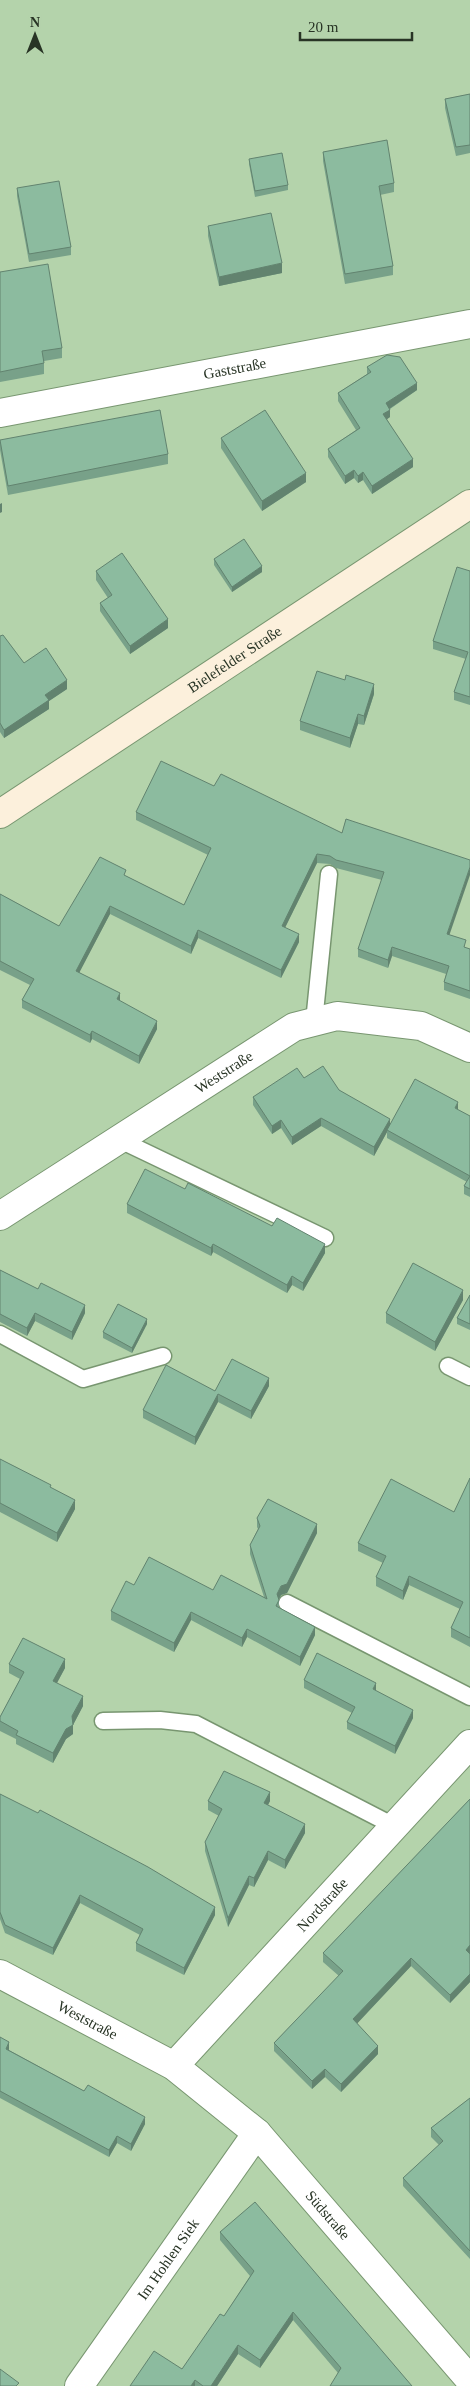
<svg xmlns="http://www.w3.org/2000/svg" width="470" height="2386" font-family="Georgia,serif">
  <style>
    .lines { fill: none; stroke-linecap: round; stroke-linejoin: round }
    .lane-casing { stroke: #789670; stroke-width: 19 }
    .street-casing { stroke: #789670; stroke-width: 30 }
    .secondary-casing { stroke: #789670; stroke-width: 30 }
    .lane { stroke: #fff; stroke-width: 16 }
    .street { stroke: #fff; stroke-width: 28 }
    .secondary { stroke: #fcf0dc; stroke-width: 28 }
    .wall { fill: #78a189 }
    .shaded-wall { fill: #62836f }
    .building { fill: #8cbb9f; stroke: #62836f }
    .labels { text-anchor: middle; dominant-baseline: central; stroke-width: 4.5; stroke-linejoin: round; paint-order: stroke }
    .street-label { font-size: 15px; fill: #283425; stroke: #b4d3ab }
  </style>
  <rect width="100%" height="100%" fill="#b4d3ab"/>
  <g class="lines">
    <g class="lane-casing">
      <g id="lane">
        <path d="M314,1022L329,874"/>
        <path d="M120,1140L325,1238"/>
        <path d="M0,1334L83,1379L163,1356"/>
        <path d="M448,1366L470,1377"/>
        <path d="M287,1603L470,1697"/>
        <path d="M103,1721L160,1720L196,1724L394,1826"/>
      </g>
    </g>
    <g class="street-casing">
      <g id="street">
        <path id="s1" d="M0,413L470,324"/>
        <path id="s2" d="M0,1216L294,1027L337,1016L421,1026L470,1048"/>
        <path id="s3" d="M0,1974L174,2066L257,2133L470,2380"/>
        <path id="s4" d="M174,2066L470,1744"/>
        <path id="s5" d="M79,2386L257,2133"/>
      </g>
    </g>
    <g class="secondary-casing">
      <g id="secondary">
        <path id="s6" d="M0,814L470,504"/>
      </g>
    </g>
    <use href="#lane" class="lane"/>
    <use href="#street" class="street"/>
    <use href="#secondary" class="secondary"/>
  </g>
  <g class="wall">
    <path d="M470,94V153L456,156L445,108V99Z"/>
    <path d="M323,152L394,183V192L380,195L393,266V275L345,284L323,161Z"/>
    <path d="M249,159L288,185V190L255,197L249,164Z"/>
    <path d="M17,188L71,247V255L29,262L17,196Z"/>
    <path d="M208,226L282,273L219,286L208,236Z"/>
    <path d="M0,272L62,348V358L44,361V374L0,382Z"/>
    <path d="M367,367L417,390L390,409V417L387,419L413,467L372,494L363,480L358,483L354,478L345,484L328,457V449L356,430L338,401V393L367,374Z"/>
    <path d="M221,438L306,482L262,511L221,448Z"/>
    <path d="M0,440L168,454V464L8,495L0,450Z"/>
    <path d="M214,559L262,572L232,592L214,565Z"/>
    <path d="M96,571L168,628L130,654L100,611V603L108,598L96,580Z"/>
    <path d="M470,571V705L454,700V692L466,659L433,649V641Z"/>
    <path d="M0,636L24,663L67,689L49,701V709L4,738L0,732Z"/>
    <path d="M374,694L364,725L358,724L350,748L300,730V721Z"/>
    <path d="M214,786L342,833L346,819L449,935L466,948L470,949V999L444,990V982L446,974L392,956L388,968L358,957V949L382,880L336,868L330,864L317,863L285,927L299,942L281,978L198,938L191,954L110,914L79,972L157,1029L139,1064L92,1039L90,1043L22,1008V1000L30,985L0,970V894L59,926L126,876L184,905L208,855L136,820V812Z"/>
    <path d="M304,1078L339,1090L390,1125L458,1110L470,1116V1197L464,1194V1186L467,1182L387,1138V1132L374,1156L321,1126L292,1145L281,1128L272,1134L253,1105V1097Z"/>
    <path d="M185,1189L325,1253L303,1291L292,1285L287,1293L213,1252L211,1256L127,1213V1204Z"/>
    <path d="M0,1270L85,1313L72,1340L35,1321L27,1336L0,1322Z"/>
    <path d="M470,1295V1330L457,1324V1318Z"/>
    <path d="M463,1300L435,1351L386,1323V1313Z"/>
    <path d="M147,1324L132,1353L103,1338V1332Z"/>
    <path d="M269,1386L251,1419L218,1402L195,1445L143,1418V1410L215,1391Z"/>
    <path d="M0,1459L51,1488L75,1509L57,1542L0,1512Z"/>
    <path d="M470,1479V1647L451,1637V1628L460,1609L409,1585L403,1600L376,1586V1577L383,1563L358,1551V1543L454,1512Z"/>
    <path d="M257,1518L317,1533L287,1593L281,1595L279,1600V1607L315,1635L300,1666L247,1637L242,1647L191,1620L174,1652L111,1620V1611L134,1585L213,1590L264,1597L250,1554V1545L258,1529L257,1527Z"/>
    <path d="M9,1664L65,1668L57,1683L83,1706L73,1725V1734L66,1739L53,1763L16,1744V1739L0,1731V1717L20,1679L9,1673Z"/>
    <path d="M304,1680L376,1691L413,1718L395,1754L347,1729V1722L352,1713L304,1688Z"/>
    <path d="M0,1794L215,1915L184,1975L136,1951V1943L140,1935L80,1903L53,1955L5,1933L0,1919Z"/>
    <path d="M470,1799V1982L450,2003L411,1966L357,2023L378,2054L341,2092L325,2077L312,2089L274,2051V2043L339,1976L323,1962V1953Z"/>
    <path d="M208,1801H270L268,1805L305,1833L285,1869L268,1860L254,1887L249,1885L228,1927L205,1851V1842L219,1816L208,1810Z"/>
    <path d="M0,2037L9,2049V2050L145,2124L131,2151L117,2143L109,2157L0,2098Z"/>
    <path d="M470,2098V2259L403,2186V2178L439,2145L431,2137V2128Z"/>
    <path d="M220,2232L412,2386L338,2373L293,2320L260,2368L238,2354L217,2386H130L182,2369L224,2316L250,2276L220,2240Z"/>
  </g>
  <g class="shaded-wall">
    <path d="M282,263V273L219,286V277Z"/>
    <path d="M417,383V390L386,411V403Z"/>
    <path d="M390,410V417L383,422V414Z"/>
    <path d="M413,459V467L372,494V486Z"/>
    <path d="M354,470V478L345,484V476Z"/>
    <path d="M363,472V480L358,483V476Z"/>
    <path d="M306,473V482L262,511V501Z"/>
    <path d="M2,503V512L0,513V504Z"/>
    <path d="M262,566V572L232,592V587Z"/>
    <path d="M168,619V628L130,654V646Z"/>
    <path d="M67,680V689L49,701V709L4,738V730L45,695Z"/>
    <path d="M374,684V694L364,725V716Z"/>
    <path d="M358,714V724L350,748V738Z"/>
    <path d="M317,854V863L282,934V926Z"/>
    <path d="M470,867V875L447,942V934Z"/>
    <path d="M110,906V914L76,979V971Z"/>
    <path d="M198,930V938L191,954V946Z"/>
    <path d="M299,934V942L281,978V970Z"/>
    <path d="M392,947V956L388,968V960Z"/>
    <path d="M120,993V1001L117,999Z"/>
    <path d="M157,1021V1029L139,1064V1056Z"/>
    <path d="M92,1031V1039L90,1043V1035Z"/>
    <path d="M458,1102V1110L455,1108Z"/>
    <path d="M321,1118V1126L292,1145V1137Z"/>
    <path d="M390,1119V1128L387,1130V1132L374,1156V1147Z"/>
    <path d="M281,1120V1128L272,1134V1126Z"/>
    <path d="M213,1244V1252L211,1256V1248Z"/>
    <path d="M325,1244V1253L303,1291V1283Z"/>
    <path d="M292,1276V1285L287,1293V1285Z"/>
    <path d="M463,1290V1300L435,1351V1342Z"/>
    <path d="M85,1305V1313L72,1340V1332Z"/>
    <path d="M35,1313V1321L27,1336V1328Z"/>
    <path d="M147,1319V1324L132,1353V1348Z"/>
    <path d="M269,1378V1386L251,1419V1411Z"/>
    <path d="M218,1394V1402L195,1445V1437Z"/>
    <path d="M75,1500V1509L57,1542V1533Z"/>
    <path d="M317,1524V1533L287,1593L281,1595L277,1603V1594Z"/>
    <path d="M409,1576V1585L403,1600V1591Z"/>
    <path d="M191,1612V1620L174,1652V1643Z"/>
    <path d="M315,1627V1635L300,1666V1657Z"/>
    <path d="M247,1629V1637L242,1647V1638Z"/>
    <path d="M65,1659V1668L53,1690V1681Z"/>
    <path d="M376,1683V1691L373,1689Z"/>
    <path d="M83,1696V1706L73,1725V1734L66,1739L53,1763V1753Z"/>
    <path d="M413,1710V1718L395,1754V1746Z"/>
    <path d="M270,1792V1801L264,1812V1803Z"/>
    <path d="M305,1824V1833L285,1869V1860Z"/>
    <path d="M268,1851V1860L254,1887V1878Z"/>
    <path d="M249,1876V1885L228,1927V1918Z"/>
    <path d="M80,1895V1903L53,1955V1948Z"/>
    <path d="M215,1907V1915L184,1975V1968Z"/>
    <path d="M470,1945V1954L466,1950Z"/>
    <path d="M411,1958V1966L353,2028V2019Z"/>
    <path d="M470,1974V1982L450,2003V1995Z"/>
    <path d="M9,2042V2049L6,2056V2049Z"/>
    <path d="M378,2046V2054L341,2092V2084Z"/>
    <path d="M325,2069V2077L312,2089V2081Z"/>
    <path d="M145,2117V2124L131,2151V2144Z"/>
    <path d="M117,2136V2143L109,2157V2150Z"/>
    <path d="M293,2312V2320L260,2368V2360Z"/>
    <path d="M238,2345V2354L217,2386H211Z"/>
    <path d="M195,2380V2386H191Z"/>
  </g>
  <g class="building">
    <path d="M470,94V145L456,147L445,99Z"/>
    <path d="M387,140L394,183L379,186L393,266L345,274L323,152Z"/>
    <path d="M282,153L288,185L255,191L249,159Z"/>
    <path d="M59,181L71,247L29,254L17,188Z"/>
    <path d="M271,213L282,263L219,277L208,226Z"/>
    <path d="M48,264L62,348L42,351L44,363L0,372V272Z"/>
    <path d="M387,355L400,357L417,383L386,403L390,410L383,414L413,459L372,486L363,472L358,476L354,470L345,476L328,449L360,428L338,393L371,372L367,367Z"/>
    <path d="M160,410L168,454L8,486L0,440Z"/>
    <path d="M265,410L306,473L262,501L221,438Z"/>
    <path d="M244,539L262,566L232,587L214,559Z"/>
    <path d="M122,553L168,619L130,646L100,603L112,595L96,571Z"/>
    <path d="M457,567L470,571V697L454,692L468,652L433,641Z"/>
    <path d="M3,635L24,663L46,648L67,680L45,695L49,700L4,730L0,723V636Z"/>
    <path d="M317,671L345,680L346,675L374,684L364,716L358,714L350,738L300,721Z"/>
    <path d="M161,761L214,786L221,774L342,833L346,819L470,860V867L447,934L466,940L464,947L470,949V991L444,982L449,966L392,947L388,960L358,949L384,872L336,860L330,856L317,854L282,926L299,934L281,970L198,930L191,946L110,906L76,971L120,993L117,999L157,1021L139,1056L92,1031L90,1035L22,1000L34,979L0,961V894L59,926L100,857L126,870L124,875L184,905L211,848L136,812Z"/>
    <path d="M323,1066L339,1090L390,1119L374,1147L321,1118L292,1137L281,1120L272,1126L253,1097L297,1068L304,1078Z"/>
    <path d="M415,1079L458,1102L455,1108L470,1116V1189L464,1186L470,1176L387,1130Z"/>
    <path d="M145,1169L185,1189L188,1183L272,1226L277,1218L325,1244L303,1283L292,1276L287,1285L213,1244L211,1248L127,1204Z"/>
    <path d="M413,1263L463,1290L435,1342L386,1313Z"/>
    <path d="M0,1270L38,1289L41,1283L85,1305L72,1332L35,1313L27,1328L0,1314Z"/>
    <path d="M470,1295V1324L457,1318Z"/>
    <path d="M118,1304L147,1319L132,1348L103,1332Z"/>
    <path d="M232,1359L269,1378L251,1411L218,1394L195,1437L143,1410L166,1365L215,1391Z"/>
    <path d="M0,1459L51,1485L50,1487L75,1500L57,1533L0,1503Z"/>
    <path d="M470,1478V1638L451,1628L463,1602L409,1576L403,1591L376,1577L386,1556L358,1543L391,1479L454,1512Z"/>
    <path d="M268,1499L317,1524L287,1584L281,1586L277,1594L279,1600L276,1606L315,1627L300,1657L247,1629L242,1638L191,1612L174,1643L111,1611L126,1581L134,1585L149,1557L213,1590L221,1575L267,1599L250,1545L260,1526L257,1518Z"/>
    <path d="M23,1638L65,1659L53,1681L83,1696L72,1716L73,1725L66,1729L53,1753L16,1735L18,1731L0,1721V1717L24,1672L9,1664Z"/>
    <path d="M317,1653L376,1683L373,1689L413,1710L395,1746L347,1722L355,1707L304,1680Z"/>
    <path d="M224,1771L270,1792L264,1803L305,1824L285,1860L268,1851L254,1878L249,1876L228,1918L205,1842L222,1809L208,1801Z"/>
    <path d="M0,1794L38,1813L40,1810L148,1867L215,1907L184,1968L136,1943L143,1929L80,1895L53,1948L5,1925L0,1912Z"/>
    <path d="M470,1799V1945L466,1950L470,1954V1974L450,1995L411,1958L353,2019L378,2046L341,2084L325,2069L312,2081L274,2043L343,1971L323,1953Z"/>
    <path d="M0,2037L9,2042L6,2049L84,2091L88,2085L145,2117L131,2144L117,2136L109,2150L0,2091Z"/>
    <path d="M470,2098V2251L403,2178L443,2141L431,2128Z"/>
    <path d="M255,2202L412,2386H330L341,2368L293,2312L260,2360L238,2345L211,2386H203L195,2380L191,2386H130L154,2351L182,2369L220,2314L224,2316L254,2271L220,2232Z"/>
    <path d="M0,2369L19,2383L16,2386H0Z"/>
  </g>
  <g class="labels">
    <g class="street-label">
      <text stroke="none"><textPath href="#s1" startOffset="239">Gaststraße</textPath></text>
      <text stroke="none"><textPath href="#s6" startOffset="281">Bielefelder Straße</textPath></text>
      <text stroke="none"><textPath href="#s2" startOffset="266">Weststraße</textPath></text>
      <text stroke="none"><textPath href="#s4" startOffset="219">Nordstraße</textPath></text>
      <text stroke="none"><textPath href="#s3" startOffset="99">Weststraße</textPath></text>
      <text stroke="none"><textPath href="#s3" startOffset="412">Südstraße</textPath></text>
      <text stroke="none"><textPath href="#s5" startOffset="155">Im Hohlen Siek</textPath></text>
    </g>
  </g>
  <g transform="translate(35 35)" stroke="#b4d3ab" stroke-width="4" paint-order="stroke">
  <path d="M0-4L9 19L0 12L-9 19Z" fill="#283425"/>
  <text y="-8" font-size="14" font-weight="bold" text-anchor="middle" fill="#283425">N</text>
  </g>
  <path d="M300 32v8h112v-8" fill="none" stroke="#283425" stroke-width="2.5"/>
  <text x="308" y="32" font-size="15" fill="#283425" stroke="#b4d3ab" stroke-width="4" paint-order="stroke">20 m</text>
</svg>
